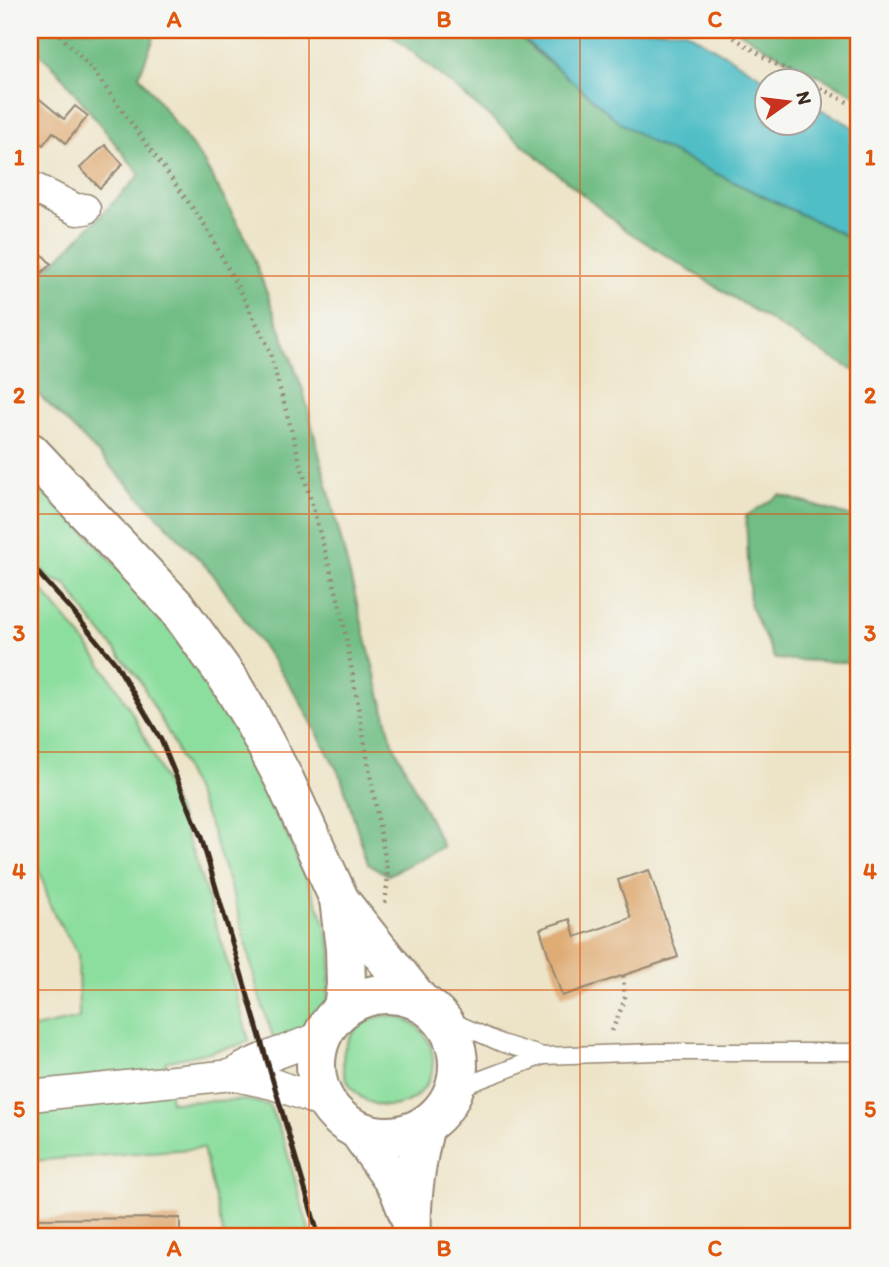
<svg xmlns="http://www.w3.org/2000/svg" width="889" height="1267" font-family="Itim,sans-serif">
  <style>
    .green { fill: #8cde9e; stroke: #64845e; stroke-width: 2 }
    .forest { fill: #71bd85; stroke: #567452; stroke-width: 2 }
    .water { fill: #50bec6; stroke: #467472; stroke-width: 2 }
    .building { fill: #dfac75 }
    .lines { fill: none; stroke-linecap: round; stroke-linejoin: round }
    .service-casing { stroke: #948773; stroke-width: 19 }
    .minor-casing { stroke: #948773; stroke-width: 33 }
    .tertiary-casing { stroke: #948773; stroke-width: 42 }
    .path { stroke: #948773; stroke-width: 4.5; stroke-dasharray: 2 5; stroke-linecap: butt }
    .service { stroke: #fff; stroke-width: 16 }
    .minor { stroke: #fff; stroke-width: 30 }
    .tertiary { stroke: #fff; stroke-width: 38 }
    .rail { stroke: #3b2a1e; stroke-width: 5 }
    .grid { fill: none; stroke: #df570d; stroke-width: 2; stroke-opacity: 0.55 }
    .neatline { fill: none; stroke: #df570d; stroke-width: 2.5 }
    .grid-label { font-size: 23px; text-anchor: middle; font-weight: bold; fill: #df570d }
  </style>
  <rect width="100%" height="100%" fill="#f6f6f2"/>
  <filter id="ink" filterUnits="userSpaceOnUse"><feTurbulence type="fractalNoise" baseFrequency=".0143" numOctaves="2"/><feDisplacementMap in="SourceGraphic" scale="14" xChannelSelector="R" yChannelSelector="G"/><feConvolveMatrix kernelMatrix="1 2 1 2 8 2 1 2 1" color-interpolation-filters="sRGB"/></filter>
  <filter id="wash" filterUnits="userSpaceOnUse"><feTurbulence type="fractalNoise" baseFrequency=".00686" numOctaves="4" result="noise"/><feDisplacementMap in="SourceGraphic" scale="28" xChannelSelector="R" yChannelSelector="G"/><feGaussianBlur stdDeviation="1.57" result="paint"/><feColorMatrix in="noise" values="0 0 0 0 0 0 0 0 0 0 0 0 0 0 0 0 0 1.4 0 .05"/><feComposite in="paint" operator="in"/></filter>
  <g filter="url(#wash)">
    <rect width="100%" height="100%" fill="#ede4c8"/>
    <g class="green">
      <path d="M30,474L130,580L193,659L264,782L323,917L332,951L328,999L309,1032L274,1040L258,992L236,905L211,828L171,738L138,677L90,619L66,584L50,579L30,557Z"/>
      <path d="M30,576C70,623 111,670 139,726C188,822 221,937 249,1041L236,1046L165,1062L171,1102L247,1100L269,1105L283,1138L311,1237H224L203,1148L30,1161V1029L79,1018L78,954L52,910L30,839Z"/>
      <circle cx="388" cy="1061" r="45"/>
    </g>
    <g class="forest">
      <path d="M30,30H143L154,38L139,75L203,161L247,240L303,390L392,741L443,847L388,875L368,864L341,777L296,694L212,573L96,451L30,386V284L72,245L140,175L56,69L30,45Z"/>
      <path d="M386,30H513L537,53L652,143L859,242V373L811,346L624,229Z"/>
      <path d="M737,30H859V97L764,47Z"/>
      <path d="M780,495L859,519V663L775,659L750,606L746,516Z"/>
    </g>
    <path class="water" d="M513,30H684L767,80L766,122H808L809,103L859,130V242L652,143L618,121Z"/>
    <g id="blocks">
      <g class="building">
        <path d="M30,91L64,119L75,106L88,116L66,143L53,132L43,145L30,134Z"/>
        <path d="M105,145L123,164L100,188L80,168Z"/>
        <path d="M30,241L51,264L30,284Z"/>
        <path d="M649,870L678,957L562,996L540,929L570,919L575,937L631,918L618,880Z"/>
        <path d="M180,1218V1237H30V1219Z"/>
      </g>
    </g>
  </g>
  <g filter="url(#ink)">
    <use href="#blocks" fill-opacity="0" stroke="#948773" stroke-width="2"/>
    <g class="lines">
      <g class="service-casing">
        <g id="service">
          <path d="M438,1015L501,1043L543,1056L655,1052H859"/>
          <path d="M452,1094L474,1082L543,1056"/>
        </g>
      </g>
      <g class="minor-casing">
        <g id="minor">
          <path d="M30,186L77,210L85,209"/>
          <path d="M232,1075C255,1058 295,1049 323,1035"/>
          <path d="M30,1096L232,1075L273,1084L307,1096L329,1106"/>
        </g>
      </g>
      <g class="tertiary-casing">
        <g id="tertiary">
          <path d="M30,452L177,608L229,680L251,717L285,781L339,899L345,949L346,984L343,1009"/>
          <path d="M340,901L421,1003"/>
          <circle cx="387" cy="1065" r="71"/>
          <path d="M358,1130L398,1187L410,1218"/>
          <path d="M412,1237C410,1200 416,1162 425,1125"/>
        </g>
      </g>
      <g class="path">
        <path d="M55,30L93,70L207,228L268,346L341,609L388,875L385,904"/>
        <path d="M722,30L772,62L807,80"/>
        <path d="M808,82L859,108"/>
        <path d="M612,1031L625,999L623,976"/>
      </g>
      <use href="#service" class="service"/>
      <use href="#minor" class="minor"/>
      <use href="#tertiary" class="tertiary"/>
      <path class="rail" d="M30,564L74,613L116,664L161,740L201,837L319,1237"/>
    </g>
  </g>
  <path class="grid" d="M309,30V1237M580,30V1237M30,276H859M30,514H859M30,752H859M30,990H859"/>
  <rect width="889" height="1267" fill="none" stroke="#f6f6f2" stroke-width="77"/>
  <g transform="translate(788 102) rotate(76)"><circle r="33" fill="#f6f6f2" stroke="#aba49d" stroke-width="2"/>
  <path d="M0-5L12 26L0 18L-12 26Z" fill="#c8321e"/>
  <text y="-10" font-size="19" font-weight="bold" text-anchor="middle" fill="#3b2a1e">N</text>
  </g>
  <rect x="38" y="38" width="812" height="1190" class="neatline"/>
  <g class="grid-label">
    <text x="174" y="27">A</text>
    <text x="444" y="27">B</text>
    <text x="715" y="27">C</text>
    <text x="19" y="165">1</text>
    <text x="870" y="165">1</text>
    <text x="19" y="403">2</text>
    <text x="870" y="403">2</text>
    <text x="19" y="641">3</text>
    <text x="870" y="641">3</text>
    <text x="19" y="879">4</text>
    <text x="870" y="879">4</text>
    <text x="19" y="1117">5</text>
    <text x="870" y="1117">5</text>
    <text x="174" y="1256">A</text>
    <text x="444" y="1256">B</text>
    <text x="715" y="1256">C</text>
  </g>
</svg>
